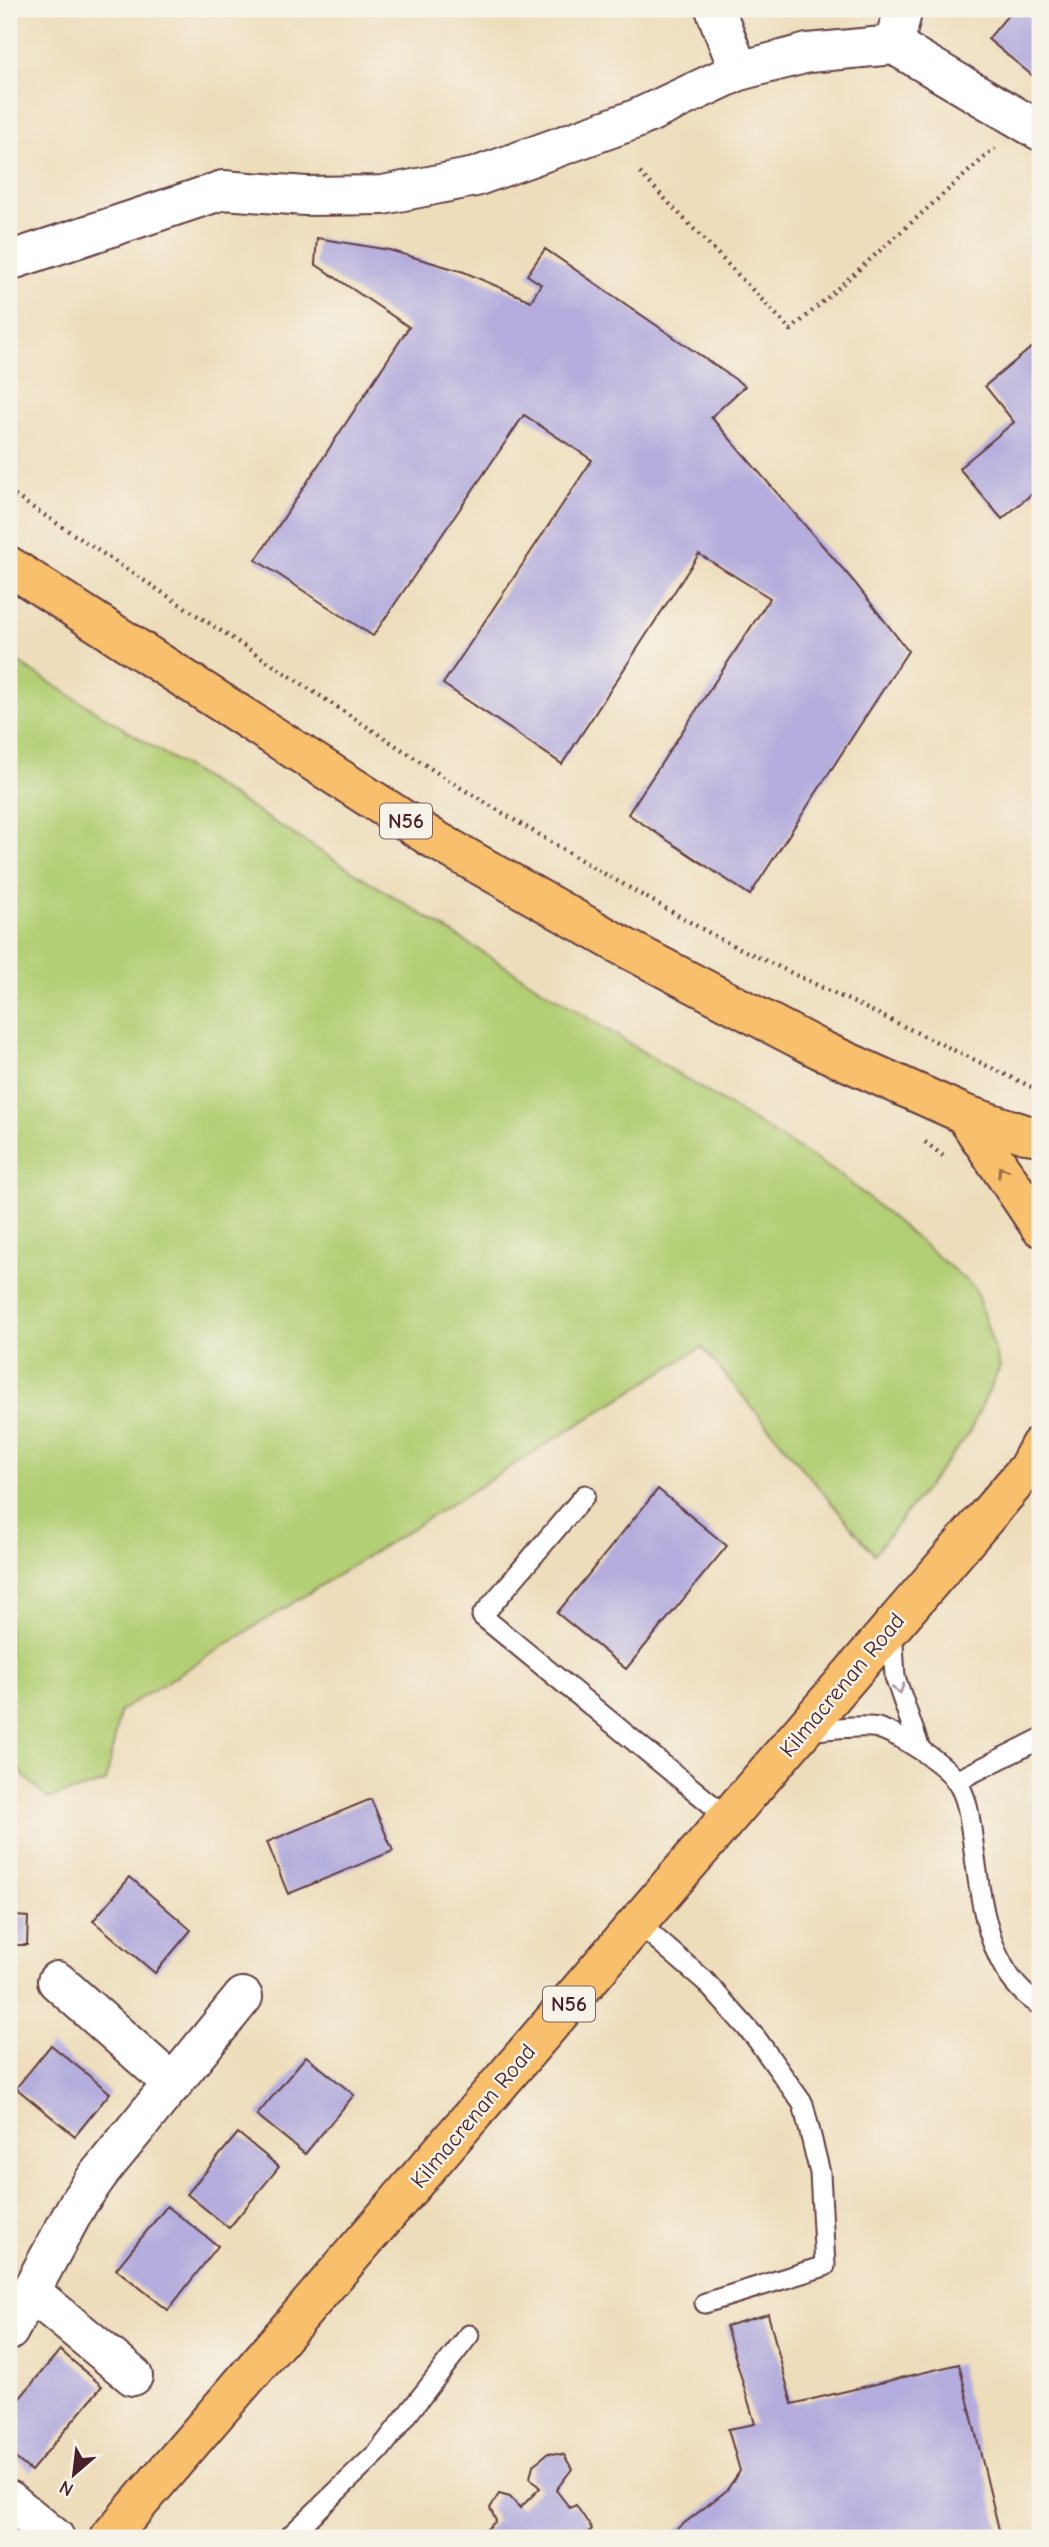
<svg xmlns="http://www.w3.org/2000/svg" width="1049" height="2547" font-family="'Comic Neue',sans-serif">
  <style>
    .green { fill: #b3cf75; stroke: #7e7750; stroke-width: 2 }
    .building { fill: #b4addd }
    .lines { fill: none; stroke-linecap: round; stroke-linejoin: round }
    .service-casing { stroke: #623c41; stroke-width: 23 }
    .minor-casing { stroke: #623c41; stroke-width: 42 }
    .primary-casing { stroke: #623c41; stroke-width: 42 }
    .path { stroke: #623c41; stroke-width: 4.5; stroke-dasharray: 2 5; stroke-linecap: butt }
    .service { stroke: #fff; stroke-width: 19 }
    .minor { stroke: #fff; stroke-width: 38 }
    .primary { stroke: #f8bf6c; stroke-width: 38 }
    .oneway { stroke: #986748 }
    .oneway2 { stroke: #ae9aa0 }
    .labels { text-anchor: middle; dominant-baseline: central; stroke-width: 5; stroke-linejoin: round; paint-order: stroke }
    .shield { fill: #f7f3e8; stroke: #7e5f64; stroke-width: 2 }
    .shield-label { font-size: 21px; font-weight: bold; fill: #4a1f2b }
    .street-label { font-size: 23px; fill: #4a1f2b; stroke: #f7f3e8 }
  </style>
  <rect width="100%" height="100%" fill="#f7f3e8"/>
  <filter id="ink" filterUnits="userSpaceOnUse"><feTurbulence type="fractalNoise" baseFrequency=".0143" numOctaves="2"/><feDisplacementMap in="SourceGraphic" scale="14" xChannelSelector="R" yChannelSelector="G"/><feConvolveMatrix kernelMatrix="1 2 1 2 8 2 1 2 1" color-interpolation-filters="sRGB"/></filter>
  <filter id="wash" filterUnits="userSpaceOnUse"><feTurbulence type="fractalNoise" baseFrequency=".00686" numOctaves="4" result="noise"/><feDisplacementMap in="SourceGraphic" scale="28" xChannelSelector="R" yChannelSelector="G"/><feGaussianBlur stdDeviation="1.57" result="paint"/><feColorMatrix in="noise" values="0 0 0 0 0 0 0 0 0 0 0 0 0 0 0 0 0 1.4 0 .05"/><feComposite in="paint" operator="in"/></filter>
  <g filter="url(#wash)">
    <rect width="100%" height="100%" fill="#edddbb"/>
    <path class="green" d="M9,657L842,1176L975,1288L1000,1367L968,1435L874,1554L702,1347L120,1711L106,1782L48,1799L22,1774L9,1756Z"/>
    <g id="blocks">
      <g class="building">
        <path d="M1013,9H1040V82L988,39Z"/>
        <path d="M317,238L389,250L464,272L531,301L541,284L527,275L545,249L745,386L711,417L855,583L908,651L750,895L628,814L770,598L699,554L562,764L443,684L592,460L524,415L373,636L256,560L409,327L315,264Z"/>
        <path d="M1031,348L1040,359V487L1002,519L959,468L1014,422L985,386Z"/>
        <path d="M658,1489L727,1546L626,1669L557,1613Z"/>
        <path d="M371,1799L393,1851L288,1894L267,1842Z"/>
        <path d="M130,1877L191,1930L155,1973L93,1921Z"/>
        <path d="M15,1916L28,1917L27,1945H14Z"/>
        <path d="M51,2045L110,2093L75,2136L16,2088Z"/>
        <path d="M306,2056L354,2095L305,2154L257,2115Z"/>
        <path d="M238,2133L279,2167L229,2228L187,2194Z"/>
        <path d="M167,2206L218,2246L168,2310L116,2269Z"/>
        <path d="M768,2314L792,2404L959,2364L1001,2538H665L726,2491L740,2471L728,2429L755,2424L726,2326Z"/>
        <path d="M60,2350L102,2386L31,2471L9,2453V2411Z"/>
        <path d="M548,2453L564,2455L572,2469L556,2490L570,2508L576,2505L592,2529L582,2538H477L496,2521L490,2508L499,2494L510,2497L520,2508L540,2488L530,2478L533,2465Z"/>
      </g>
    </g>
  </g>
  <g filter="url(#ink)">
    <use href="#blocks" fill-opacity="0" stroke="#623c41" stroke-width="2"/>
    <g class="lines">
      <g class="service-casing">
        <g id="service">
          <path d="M585,1495L482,1616L728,1818"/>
          <path d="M892,1628L895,1677L920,1749"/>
          <path d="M804,1731C821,1730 864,1724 878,1728C900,1735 945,1763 957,1782C969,1800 970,1823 973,1843C981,1899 987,1974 1040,2005"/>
          <path d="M956,1781L1040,1739"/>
          <path d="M638,1923L705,1981L756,2038L803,2104L820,2173L825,2266L705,2303"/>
          <path d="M288,2538L379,2451L469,2335"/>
        </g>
      </g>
      <g class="minor-casing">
        <g id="minor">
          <path d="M715,9L739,71"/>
          <path d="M903,9L894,45L1040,131"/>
          <path d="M9,261L223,190L306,196L383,195L475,177L636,119L739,71L808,53L894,45"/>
          <path d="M57,1981L173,2084"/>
          <path d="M31,2292L133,2376"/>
          <path d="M9,2331L79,2202L98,2175L243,1997"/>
          <path d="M9,2500L55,2538"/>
        </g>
      </g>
      <g class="primary-casing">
        <g id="primary">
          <path d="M9,566L432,838L624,947L819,1049L964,1114L1025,1134L1040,1136"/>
          <path d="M964,1114L1040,1227"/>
          <path d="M109,2538L944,1566L1027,1469L1040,1445"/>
        </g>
      </g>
      <g class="path">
        <path d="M640,173L791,330L995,148"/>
        <path d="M9,492L456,785L596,869L720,939L1040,1091"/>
        <path d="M925,1142L943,1156"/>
      </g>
      <use href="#service" class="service"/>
      <use href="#minor" class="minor"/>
      <use href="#primary" class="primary"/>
    </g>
    <defs><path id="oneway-chevron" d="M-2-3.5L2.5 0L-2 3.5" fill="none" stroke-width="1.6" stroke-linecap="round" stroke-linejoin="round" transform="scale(1.75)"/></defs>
    <use class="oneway" href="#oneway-chevron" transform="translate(1002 1171) rotate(-124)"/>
    <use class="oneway2" href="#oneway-chevron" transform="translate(899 1689) rotate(71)"/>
  </g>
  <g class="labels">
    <g class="shield">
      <rect x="380" y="803.5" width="52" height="35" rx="5"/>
      <rect x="543" y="1986.5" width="52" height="35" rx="5"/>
    </g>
    <g class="shield-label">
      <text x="406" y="821">N56</text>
      <text x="569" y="2004">N56</text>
    </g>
    <g class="street-label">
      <text transform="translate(842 1685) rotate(-50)">Kilmacrenan Road</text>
      <text transform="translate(473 2116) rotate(-50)">Kilmacrenan Road</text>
    </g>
  </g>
  <rect width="1049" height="2547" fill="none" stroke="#f7f3e8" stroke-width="35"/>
  <g transform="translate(74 2474) rotate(208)" stroke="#f7f3e8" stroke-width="5" paint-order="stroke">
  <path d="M0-5L12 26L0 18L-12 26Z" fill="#4a1f2b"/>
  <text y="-10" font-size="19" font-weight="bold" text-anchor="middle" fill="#4a1f2b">N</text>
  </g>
</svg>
